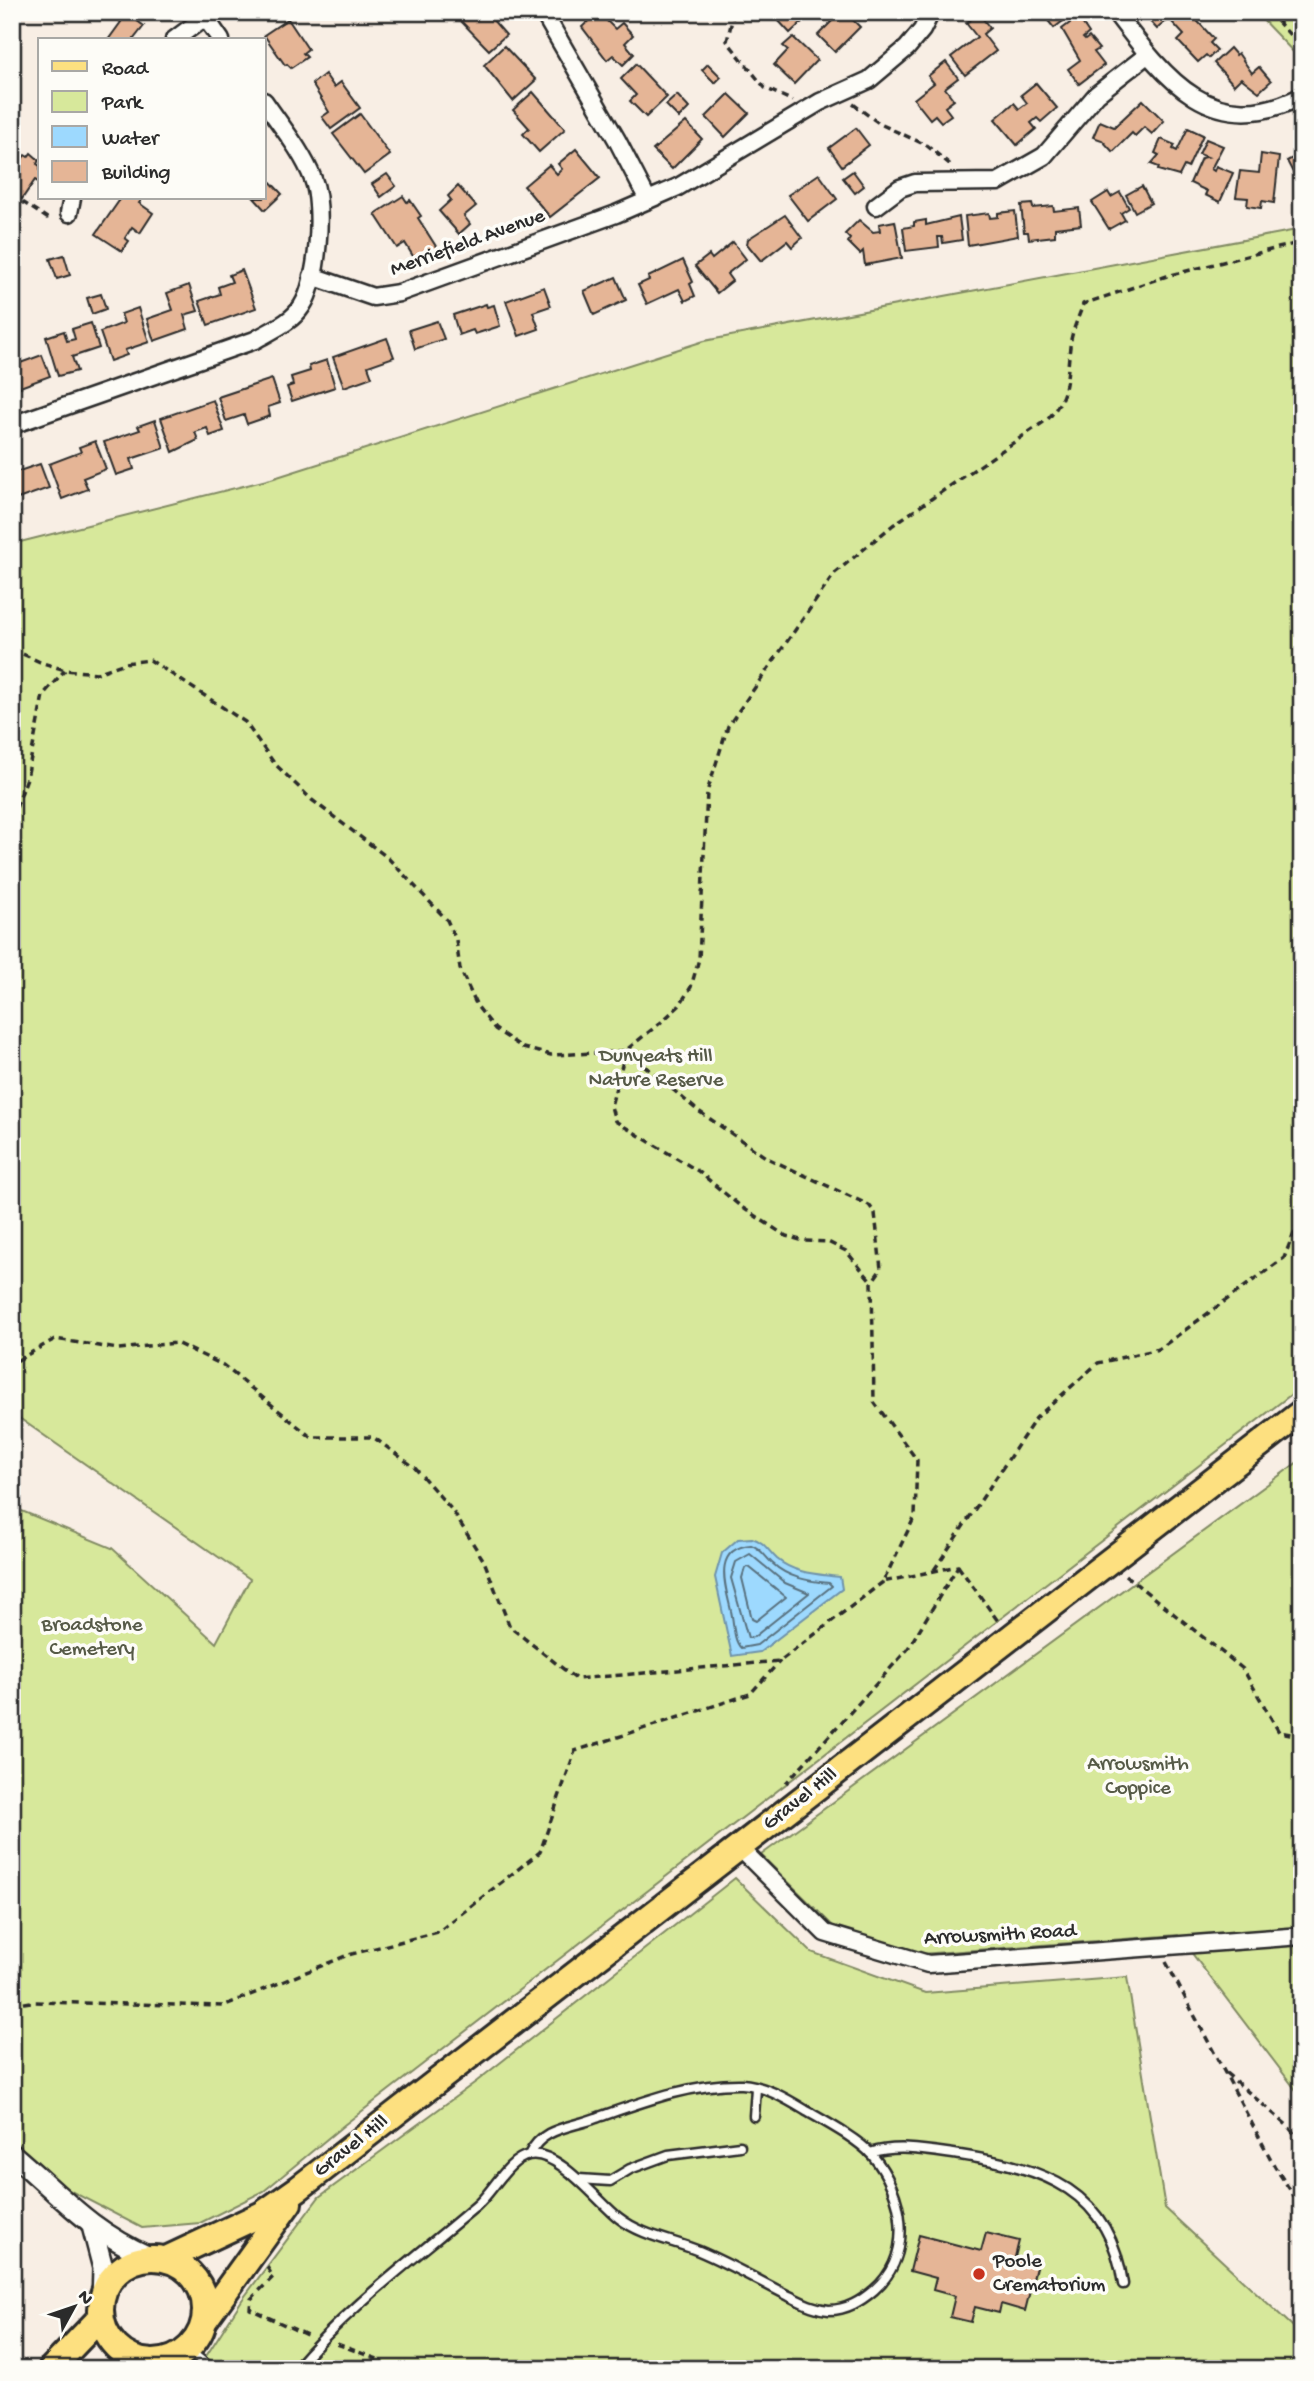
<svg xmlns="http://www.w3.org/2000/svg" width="1314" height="2381" font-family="'Gochi Hand',sans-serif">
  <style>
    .green { fill: #d7e89b; stroke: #818a63; stroke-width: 2 }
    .water { fill: #9dd9fe; stroke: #6f93aa; stroke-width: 2 }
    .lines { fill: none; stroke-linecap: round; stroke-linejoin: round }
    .shore { stroke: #59717f; stroke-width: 2 }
    .building { fill: #e5b596; stroke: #2b2b2b; stroke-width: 2 }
    .service-casing { stroke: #2b2b2b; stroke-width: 13 }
    .minor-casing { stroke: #2b2b2b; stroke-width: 21 }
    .tertiary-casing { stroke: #2b2b2b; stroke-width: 24 }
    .primary-casing { stroke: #2b2b2b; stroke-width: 30 }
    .path { stroke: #2b2b2b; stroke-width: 3.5; stroke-dasharray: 7 5; stroke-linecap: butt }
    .service { stroke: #fdfcf7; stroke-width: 8 }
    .minor { stroke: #fdfcf7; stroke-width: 16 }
    .tertiary { stroke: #fdfcf7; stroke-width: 19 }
    .primary { stroke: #fde080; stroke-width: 24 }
    .poi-dot { fill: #c8321e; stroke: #fdfcf7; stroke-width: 2.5 }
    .labels { text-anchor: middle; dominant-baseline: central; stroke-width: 7; stroke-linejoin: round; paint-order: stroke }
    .street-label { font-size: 21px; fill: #2b2b2b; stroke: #fdfcf7 }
    .park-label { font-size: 21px; fill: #565a47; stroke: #fdfcf7 }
    .poi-label { font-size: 21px; fill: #2b2b2b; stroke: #fdfcf7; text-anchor: start }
  </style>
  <rect width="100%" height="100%" fill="#f8eee4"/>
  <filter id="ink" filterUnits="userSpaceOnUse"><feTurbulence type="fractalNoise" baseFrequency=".0143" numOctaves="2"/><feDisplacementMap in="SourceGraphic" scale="14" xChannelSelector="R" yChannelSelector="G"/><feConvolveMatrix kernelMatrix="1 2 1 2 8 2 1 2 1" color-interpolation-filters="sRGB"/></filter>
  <g filter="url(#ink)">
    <g class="green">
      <path d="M1255,12H1302V61Z"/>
      <path d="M1302,229V1386L344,2125L264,2191L200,2223L142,2228L59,2185L12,2145V1507L112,1548L216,1643L250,1579L12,1413V544L271,479L704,341Z"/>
      <path d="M1302,1459V2098L1178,1935L920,1954L833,1926L761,1855Z"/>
      <path d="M735,1878L811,1952L925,1993L1127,1977L1165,2208L1302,2335V2369H181L203,2361L242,2300L319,2197L477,2081Z"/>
    </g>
    <path class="water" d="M752,1538C765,1542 767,1550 777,1559C795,1574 818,1574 840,1577L842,1589L760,1652L732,1656L715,1577L722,1553L738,1539Z"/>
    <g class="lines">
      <g class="shore">
        <path d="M751,1545C761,1548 764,1556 772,1563C788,1578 808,1581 829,1583L832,1586L757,1645L741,1648C733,1640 734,1623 731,1611C726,1587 711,1549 751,1545Z"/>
        <path d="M750,1554L785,1583L809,1593L754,1637L748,1638L731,1578L736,1562Z"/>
        <path d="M749,1567L786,1597L756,1621L752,1619L742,1578L745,1568Z"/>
      </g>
    </g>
    <g class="building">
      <path d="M116,12H125L144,26L133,40H108L121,22L113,16Z"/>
      <path d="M462,12H493L495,15L491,18L506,35L489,50L457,17Z"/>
      <path d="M598,12L615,29L622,23L633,35L625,43L634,54L623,65L613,55L607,60L582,27Z"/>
      <path d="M784,12H793L802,22L790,33L777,19Z"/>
      <path d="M841,12H845L860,27L835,52L818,35Z"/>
      <path d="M1041,12H1065L1068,17L1054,28Z"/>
      <path d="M1149,12H1176L1157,29L1145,16Z"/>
      <path d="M1182,12H1189L1214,39L1210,43L1217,50L1209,58L1206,55L1198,62L1178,41L1184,35L1172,22Z"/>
      <path d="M979,14L990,28L983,34L996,51L965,75L951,57L977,37L966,23Z"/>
      <path d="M1078,17L1089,33L1083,38L1085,40L1089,37L1099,49L1094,52L1104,65L1079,84L1068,69L1080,60L1062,29Z"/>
      <path d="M288,19L308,49L303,53L307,57L291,68L287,64L285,65L264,35Z"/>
      <path d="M793,37L817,60L794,84L774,65L788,50L783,46Z"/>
      <path d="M504,46L536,80L513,101L484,65Z"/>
      <path d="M1230,48L1236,55L1238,53L1252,73L1259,67L1271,81L1259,92L1241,78L1234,85L1214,63Z"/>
      <path d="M946,62L958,78L945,88L954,100L945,107L951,115L941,122L935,115L930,119L914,99L934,83L928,76Z"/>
      <path d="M636,64L667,97L646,117L630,101L636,95L621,79Z"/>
      <path d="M708,64L721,77L715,83L702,70Z"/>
      <path d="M325,74L334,87L341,82L360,108L331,129L322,117L329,112L312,84Z"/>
      <path d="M1036,83L1057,108L1041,122L1037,118L1031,123L1036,129L1017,145L995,119L1014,103L1019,109L1027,103L1021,95Z"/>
      <path d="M533,92L565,129L539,152L523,134L529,128L513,110Z"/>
      <path d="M729,94L749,113L725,137L706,117Z"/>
      <path d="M677,95L689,108L679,118L666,105Z"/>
      <path d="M1143,100L1164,121L1152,134L1144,127L1135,136L1132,133L1113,152L1102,140L1093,137L1100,121L1114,127Z"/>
      <path d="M360,114L390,155L364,174L333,134Z"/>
      <path d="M686,122L702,139L672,169L653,150Z"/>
      <path d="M856,128L869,145L842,166L829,148Z"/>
      <path d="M1188,128L1203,135L1188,168L1184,166L1179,176L1158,170L1159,167L1151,164L1159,155L1155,153L1161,139L1175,145L1173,149L1177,151Z"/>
      <path d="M1206,139L1223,146L1211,169L1214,171L1216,166L1233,173L1220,202L1205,195L1207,191L1190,183L1201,158L1207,157L1199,154Z"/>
      <path d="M576,149L600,178L550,217L524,186L549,165L557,174L562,169L558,164Z"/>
      <path d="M31,153L39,160L37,164L40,166V179L38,182L35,180L22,199L12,192V173L25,155L28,157Z"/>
      <path d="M1302,153V190L1287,161Z"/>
      <path d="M1261,154L1279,157L1274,203L1262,201L1261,208L1247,206L1248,198L1236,197L1240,171L1259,173Z"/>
      <path d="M853,171L864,186L855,193L843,178Z"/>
      <path d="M387,174L396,186L381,197L372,184Z"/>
      <path d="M819,174L837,199L808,221L788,195Z"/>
      <path d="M264,175L282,194L265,210L254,198H264Z"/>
      <path d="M458,186L476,206L464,216L470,224L459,234L439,211L451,200L448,196Z"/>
      <path d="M1142,186L1151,203L1135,212L1126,195Z"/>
      <path d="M1108,192L1111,197L1120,192L1129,208L1121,213L1125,220L1109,229L1092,202Z"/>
      <path d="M403,196L407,202L410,200L421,216L418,218L437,248L416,261L405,243L397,248L375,214Z"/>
      <path d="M121,198H143L139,203L153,213L140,233L132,227L125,238L129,241L122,251L96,234Z"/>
      <path d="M1032,204L1033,208L1053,206L1054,211L1079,208L1081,225L1055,228V236L1029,239L1028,232H1024L1021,205Z"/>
      <path d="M1015,211L1018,236L968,245L965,216L989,213L990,218L998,217V213Z"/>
      <path d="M785,215L802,238L792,247L787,241L761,261L747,244L748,239Z"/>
      <path d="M959,217L962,240L943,243L942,237H938L939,247L906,251L903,228L914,226V222L926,220V225Z"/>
      <path d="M859,220L873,232L880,231L879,224L895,221L902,258L865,265L863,251L860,254L848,242L850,239L845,234Z"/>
      <path d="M733,242L746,259L727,274L732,281L717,293L695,266L709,255L712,259Z"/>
      <path d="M64,255L70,275L57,279L50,259Z"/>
      <path d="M683,260L693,282L690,284L695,296L685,301L679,289L647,304L638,285L649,280L648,277Z"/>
      <path d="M242,270L256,308L208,325L199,301L220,294L218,287L232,282L229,275Z"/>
      <path d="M616,277L626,300L594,315L584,291Z"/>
      <path d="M189,285L198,311L184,315L188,329L154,341L147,319L173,310L167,293Z"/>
      <path d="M544,287L551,306L533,312L539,329L519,336L506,301Z"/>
      <path d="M101,294L106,309L92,314L87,298Z"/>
      <path d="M486,304L487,307L494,305L500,326L475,334L473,330L459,335L453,315Z"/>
      <path d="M138,308L149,342L125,350L127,355L110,361L100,332L124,323L121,314Z"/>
      <path d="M437,321L444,339L415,349L409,330Z"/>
      <path d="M91,323L99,348L72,357L77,371L58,376L46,337L64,331L67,341L75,339L72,329Z"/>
      <path d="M387,338L394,357L368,366L372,377L344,387L333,357Z"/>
      <path d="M42,355L50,376L12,390V366Z"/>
      <path d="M327,360L335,387L292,401L287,387L293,385L291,377L310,371L309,366Z"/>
      <path d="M272,379L280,403L268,407L270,416L247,424L244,415L226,421L218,397Z"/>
      <path d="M213,400L224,431L210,436L207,428L195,432L198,440L173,452L161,418Z"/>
      <path d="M155,420L164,448L131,459L134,469L116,475L104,442L140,430L138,426Z"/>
      <path d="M95,441L106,469L83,478L88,489L62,499L49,464L81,452L79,447Z"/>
      <path d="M40,464L49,488L12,501V471L13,473Z"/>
      <path d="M986,2233L1019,2241L1015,2257L1037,2263L1025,2311L1001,2304L999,2313L975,2307L971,2322L950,2317L955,2296L933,2290L936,2278L910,2271L919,2235L981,2251Z"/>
    </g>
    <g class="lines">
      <g class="service-casing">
        <g id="service">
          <path d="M754,2116L756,2088"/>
          <path d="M870,2153C898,2144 931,2151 960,2155C1044,2168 1110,2190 1123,2284"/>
          <path d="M579,2179L610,2181L630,2169L668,2155L740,2146"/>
          <path d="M188,2350L212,2369"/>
          <path d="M295,2369C348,2307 415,2258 476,2206C493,2192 507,2160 529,2155C558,2149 598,2202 619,2218C642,2236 673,2240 699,2251C730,2264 759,2281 789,2296C802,2302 814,2309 829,2310C847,2310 861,2301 874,2290C915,2254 904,2193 872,2155C858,2139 824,2121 805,2110C787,2099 763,2085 742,2084C692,2083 642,2102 596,2118C570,2128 542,2127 529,2155"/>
        </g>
      </g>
      <g class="minor-casing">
        <g id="minor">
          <path d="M206,12L205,17L221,40"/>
          <path d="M543,12L617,140L648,200"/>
          <path d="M1115,12C1165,78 1212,142 1302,96"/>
          <path d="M174,40L205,17"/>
          <path d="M876,206L900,188L915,183L998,182L1044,156L1097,94L1147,55"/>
          <path d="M69,213L72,198"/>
          <path d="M312,276L373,297L399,293L616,214L678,187L820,102L869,80L907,48L922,30L931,12"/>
          <path d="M12,425L255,340C272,330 291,323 302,306C318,282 324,206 313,179C302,151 281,126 264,101"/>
          <path d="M740,1848L825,1933L928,1964L1302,1936"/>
        </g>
      </g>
      <g class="tertiary-casing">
        <g id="tertiary">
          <path d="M12,2154C62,2196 87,2229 149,2257"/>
          <path d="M92,2226L103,2268L102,2301"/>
        </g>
      </g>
      <g class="primary-casing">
        <g id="primary">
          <circle cx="153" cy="2310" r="52"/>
          <path d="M166,2259L262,2214L299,2188L1302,1412"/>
          <path d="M205,2320L289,2203"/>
          <path d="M51,2369L101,2317"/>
        </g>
      </g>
      <g class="path">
        <path d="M734,12L727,41L765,88L793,101"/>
        <path d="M1269,12L1302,48"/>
        <path d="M853,104L880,124L926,145L952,166"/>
        <path d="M12,195L47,218L52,216"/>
        <path d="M12,649L40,662L65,670L97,673L125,663L150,660L245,722L274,763L312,800L388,858L447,920L456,940L460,969L477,1006L495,1029L523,1048L551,1055L617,1052L626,1050L659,1024L679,1006L691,987L699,959L707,792L728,726L835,573L893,525L1048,419C1070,394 1066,378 1070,347C1071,332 1079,317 1083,304L1167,276L1302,242"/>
        <path d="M12,819L27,778L43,695L65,670"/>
        <path d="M626,1050L697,1110L767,1158L869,1205L875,1213L881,1269L872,1282L874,1402L917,1460L915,1516L883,1582L958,1566L907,1650L786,1783"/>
        <path d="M626,1050L611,1106L615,1121L698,1171L740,1206L786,1236L804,1241L828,1242L846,1251L872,1282"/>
        <path d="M12,1336L18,1360L55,1339L118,1349L176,1343L223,1365L311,1437H373L414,1467L452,1510L484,1561L510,1627L576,1679L780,1661L883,1582"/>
        <path d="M958,1566L998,1621"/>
        <path d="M934,1570L1036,1418L1098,1363L1159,1349L1284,1258L1302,1212"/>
        <path d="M1125,1575L1243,1669L1279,1732L1302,1736"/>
        <path d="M1166,1962L1275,2167L1302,2208"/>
        <path d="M12,2005L31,2002L223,2006L348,1955L438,1932L540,1852L575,1751L750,1694L780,1661"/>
        <path d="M1226,2073L1288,2126L1302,2144"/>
        <path d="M267,2267L273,2277L251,2299L250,2309L309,2336"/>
        <path d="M337,2344L380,2360L387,2369"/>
      </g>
      <use href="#service" class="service"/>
      <use href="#minor" class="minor"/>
      <use href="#tertiary" class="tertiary"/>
      <use href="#primary" class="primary"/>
    </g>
  </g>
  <circle class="poi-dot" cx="979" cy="2274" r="7"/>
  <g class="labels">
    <g class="street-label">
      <text transform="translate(468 244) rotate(-20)">Merriefield Avenue</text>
      <text transform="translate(801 1800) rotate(-38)">Gravel Hill</text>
      <text transform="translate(1000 1936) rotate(-3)">Arrowsmith Road</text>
      <text transform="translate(352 2147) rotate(-38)">Gravel Hill</text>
    </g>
    <g class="park-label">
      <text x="656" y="1057">Dunyeats Hill<tspan x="656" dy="24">Nature Reserve</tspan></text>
      <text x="92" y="1626">Broadstone<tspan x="92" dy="24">Cemetery</tspan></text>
      <text x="1138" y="1765">Arrowsmith<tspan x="1138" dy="24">Coppice</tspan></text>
    </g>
    <g class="poi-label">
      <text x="993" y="2262">Poole<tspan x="993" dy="24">Crematorium</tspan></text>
    </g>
  </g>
  <rect width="1314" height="2381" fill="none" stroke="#fdfcf7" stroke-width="42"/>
  <rect x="21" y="21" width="1272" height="2339" fill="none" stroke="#2b2b2b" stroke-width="2.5" filter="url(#ink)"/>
  <rect x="38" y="38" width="228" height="161" fill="#fdfcf7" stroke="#a9a8a5" stroke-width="2"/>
  <rect x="52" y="61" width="35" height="10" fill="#fde080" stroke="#a9a8a5" stroke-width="2"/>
  <text x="102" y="74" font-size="21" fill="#2b2b2b">Road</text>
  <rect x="52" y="91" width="35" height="21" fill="#d7e89b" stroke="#a9a8a5" stroke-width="2"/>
  <text x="102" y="108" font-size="21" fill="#2b2b2b">Park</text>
  <rect x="52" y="126" width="35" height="21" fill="#9dd9fe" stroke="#a9a8a5" stroke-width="2"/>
  <text x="102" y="144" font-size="21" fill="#2b2b2b">Water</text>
  <rect x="52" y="161" width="35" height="21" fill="#e5b596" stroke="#a9a8a5" stroke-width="2"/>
  <text x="102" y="178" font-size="21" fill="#2b2b2b">Building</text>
  <g transform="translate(74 2307) rotate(50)" stroke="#fdfcf7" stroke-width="5" paint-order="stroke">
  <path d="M0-5L12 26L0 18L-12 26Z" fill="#2b2b2b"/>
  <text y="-10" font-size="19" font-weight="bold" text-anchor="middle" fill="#2b2b2b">N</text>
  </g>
</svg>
